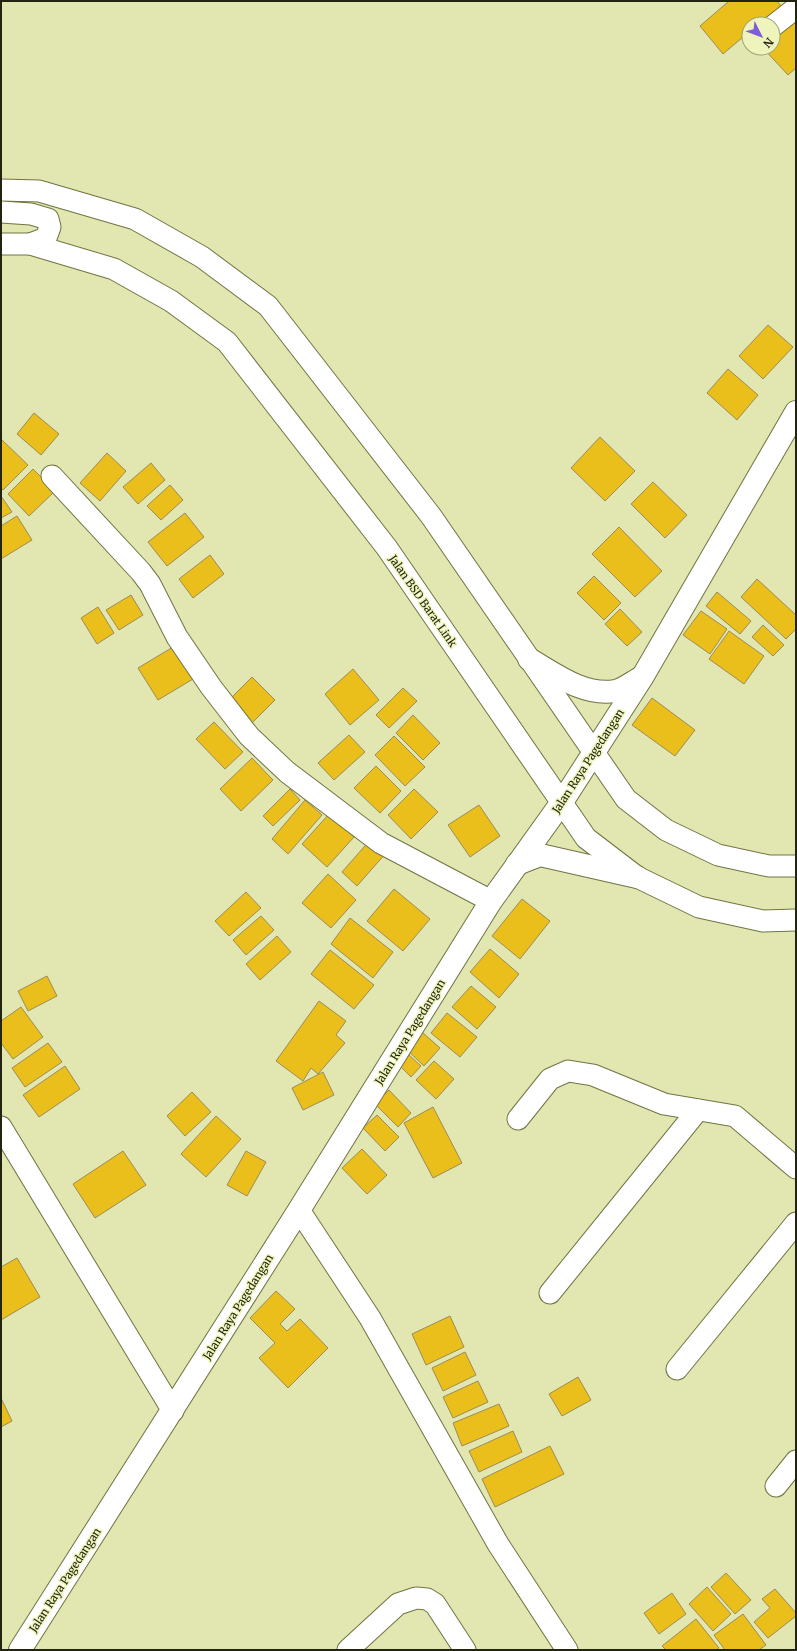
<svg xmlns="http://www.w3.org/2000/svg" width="797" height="1651" font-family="Merriweather,serif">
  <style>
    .building { fill: #eabf1b; stroke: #9b8b59 }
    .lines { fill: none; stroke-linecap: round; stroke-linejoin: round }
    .minor-casing { stroke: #707442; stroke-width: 23 }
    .tertiary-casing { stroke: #707442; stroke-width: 24 }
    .minor { stroke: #fff; stroke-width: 21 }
    .tertiary { stroke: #fff; stroke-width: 22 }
    .labels { text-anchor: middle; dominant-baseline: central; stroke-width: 3; stroke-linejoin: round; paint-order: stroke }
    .street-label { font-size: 11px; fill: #22240f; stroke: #eff4bd }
  </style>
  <rect width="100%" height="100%" fill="#e2e6b0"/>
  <g class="building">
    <path d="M729,1H777L781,6L759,24H749V32L723,54L700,26Z"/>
    <path d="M796,18V68L788,75L763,48H773V39Z"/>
    <path d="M768,325L793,347L763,379L739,356Z"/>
    <path d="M728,369L758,395L737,420L707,393Z"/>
    <path d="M34,413L59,434L41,455L17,434Z"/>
    <path d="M600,437L635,471L605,501L571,468Z"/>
    <path d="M1,439L28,465L3,490L1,488Z"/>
    <path d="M107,453L126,471L100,501L80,483Z"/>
    <path d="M151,463L165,480L138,504L123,487Z"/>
    <path d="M33,469L55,491L29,516L8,494Z"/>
    <path d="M653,482L687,515L665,538L631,504Z"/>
    <path d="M170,485L183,500L161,520L147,506Z"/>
    <path d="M1,496L12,512L1,518Z"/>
    <path d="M185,513L204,537L167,566L148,542Z"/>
    <path d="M17,516L32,540L1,559V526Z"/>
    <path d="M619,527L662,571L635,597L592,554Z"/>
    <path d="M210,555L224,574L193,598L179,579Z"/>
    <path d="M594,576L621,603L604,620L577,593Z"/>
    <path d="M757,579L796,615V629L786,639L741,597Z"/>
    <path d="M717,592L751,621L740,634L706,606Z"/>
    <path d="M131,595L143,615L119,630L106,610Z"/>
    <path d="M98,607L114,633L97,644L81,618Z"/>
    <path d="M620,609L642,632L627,646L605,624Z"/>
    <path d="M701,611L727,629L710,654L683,635Z"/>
    <path d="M763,625L784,645L773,656L752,637Z"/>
    <path d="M729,631L764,656L744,684L709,659Z"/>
    <path d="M173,647L193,679L158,700L138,668Z"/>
    <path d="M353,669L379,700L350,725L325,694Z"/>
    <path d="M252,677L275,700L252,723L229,700Z"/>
    <path d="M403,688L417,701L389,728L376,715Z"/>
    <path d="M652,698L695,730L675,756L632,725Z"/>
    <path d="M413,715L440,743L423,760L396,733Z"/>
    <path d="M214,722L243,752L225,769L196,739Z"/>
    <path d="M349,735L365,752L334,780L318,763Z"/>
    <path d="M394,736L425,767L405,786L375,755Z"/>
    <path d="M252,758L273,780L241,811L220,789Z"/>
    <path d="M376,766L401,791L380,813L354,788Z"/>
    <path d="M290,789L300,800L273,826L263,816Z"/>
    <path d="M414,789L438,812L411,839L388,815Z"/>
    <path d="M305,800L322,815L288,854L272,839Z"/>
    <path d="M479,805L500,836L470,857L448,825Z"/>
    <path d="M329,814L354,837L327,867L302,844Z"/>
    <path d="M371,839L386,853L357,886L342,872Z"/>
    <path d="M328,874L356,900L331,928L302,903Z"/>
    <path d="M394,889L430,919L403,951L367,921Z"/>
    <path d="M246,892L261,908L229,936L215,921Z"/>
    <path d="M522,899L550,921L520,959L492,936Z"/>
    <path d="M261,916L274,930L246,955L233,940Z"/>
    <path d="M350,918L393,952L373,978L331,944Z"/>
    <path d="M277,936L291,952L260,980L246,964Z"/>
    <path d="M490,949L519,974L499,998L470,972Z"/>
    <path d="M330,950L374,985L354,1009L311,974Z"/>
    <path d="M47,976L57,996L28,1011L18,991Z"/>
    <path d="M471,986L496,1007L477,1029L452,1007Z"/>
    <path d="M319,1001L346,1021L336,1035L345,1043L318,1074L311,1068L303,1081L276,1061Z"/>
    <path d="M21,1007L43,1037L13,1059L1,1043V1021Z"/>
    <path d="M447,1013L477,1037L460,1057L431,1033Z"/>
    <path d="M422,1032L440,1048L424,1066L406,1049Z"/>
    <path d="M48,1043L62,1062L25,1087L12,1068Z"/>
    <path d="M409,1055L421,1066L411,1077L400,1066Z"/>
    <path d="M434,1061L454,1079L436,1099L416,1080Z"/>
    <path d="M65,1066L80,1089L39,1117L23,1095Z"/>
    <path d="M323,1072L334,1095L303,1110L292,1088Z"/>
    <path d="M389,1090L411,1113L398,1127L375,1104Z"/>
    <path d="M192,1092L211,1112L185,1136L167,1116Z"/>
    <path d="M433,1107L462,1163L433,1178L404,1123Z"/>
    <path d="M377,1115L399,1137L385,1151L363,1128Z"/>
    <path d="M216,1116L241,1139L206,1177L181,1154Z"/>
    <path d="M362,1149L387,1175L367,1194L342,1168Z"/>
    <path d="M123,1151L146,1185L95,1218L73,1184Z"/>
    <path d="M246,1151L266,1162L247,1196L227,1185Z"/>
    <path d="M17,1258L40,1297L1,1320V1267Z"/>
    <path d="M276,1291L295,1309L280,1324L287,1331L300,1319L328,1348L288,1388L259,1358L275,1343L250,1318Z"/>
    <path d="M450,1316L464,1347L426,1365L412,1334Z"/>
    <path d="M465,1352L476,1375L443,1391L432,1368Z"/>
    <path d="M578,1377L591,1400L562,1416L549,1394Z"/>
    <path d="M478,1381L488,1402L453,1418L443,1397Z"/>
    <path d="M1,1398L12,1421L1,1427Z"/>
    <path d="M499,1404L509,1426L462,1446L453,1423Z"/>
    <path d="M513,1431L522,1452L479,1472L469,1451Z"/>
    <path d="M550,1446L564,1474L495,1507L482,1479Z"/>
    <path d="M726,1573L751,1600L735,1614L711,1587Z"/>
    <path d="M707,1587L731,1614L713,1631L689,1604Z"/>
    <path d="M775,1589L796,1613V1616L768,1638L754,1622L770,1608L762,1599Z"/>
    <path d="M672,1593L686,1614L659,1634L644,1613Z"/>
    <path d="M743,1614L766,1645L759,1650H725L714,1635Z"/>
    <path d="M696,1619L719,1648L716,1650H666L662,1646Z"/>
  </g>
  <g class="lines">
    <g class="minor-casing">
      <g id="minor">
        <path d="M773,26L796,8"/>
        <path d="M1,190L39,191L135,219L202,257L268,306L431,516L626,799L666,830L718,855L769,866H796"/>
        <path d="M1,212L31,214L48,219L50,227L46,238L30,244"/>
        <path d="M1,244H30L114,269L171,301L227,342L387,548L586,838L637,877L699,907L763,921L796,920"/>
        <path d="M52,476L141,572L150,584L177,637L211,687L249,736L287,772L381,843L491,901"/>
        <path d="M518,1119L550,1079L568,1071L593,1075L664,1104L735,1116L796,1168"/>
        <path d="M1,1127L173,1411"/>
        <path d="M299,1210L370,1318L498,1544L567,1650"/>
        <path d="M550,1293L698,1110"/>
        <path d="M677,1369L796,1223"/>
        <path d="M776,1486L796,1461"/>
        <path d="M348,1650L398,1604L416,1598L427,1599L435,1604L465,1650"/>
      </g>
    </g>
    <g class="tertiary-casing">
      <g id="tertiary">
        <path d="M529,659C555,674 583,696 615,691C623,690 634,681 642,677"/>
        <path d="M517,864L540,855L637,877"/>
        <path d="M20,1650L299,1210L491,901L562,802L643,676L796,412"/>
      </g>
    </g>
    <use href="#minor" class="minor"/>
    <use href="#tertiary" class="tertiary"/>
  </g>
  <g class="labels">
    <g class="street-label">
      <text transform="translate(423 601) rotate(55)">Jalan BSD Barat Link</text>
      <text transform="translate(588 761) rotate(-57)">Jalan Raya Pagedangan</text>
      <text transform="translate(410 1032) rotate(-58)">Jalan Raya Pagedangan</text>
      <text transform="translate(238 1307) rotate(-58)">Jalan Raya Pagedangan</text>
      <text transform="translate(65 1580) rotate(-57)">Jalan Raya Pagedangan</text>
    </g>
  </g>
  <rect width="797" height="1651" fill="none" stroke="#22240f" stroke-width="4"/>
  <g transform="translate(761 36) rotate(132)"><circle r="19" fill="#eff4bd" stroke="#9da177"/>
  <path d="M0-3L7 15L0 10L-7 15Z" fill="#7e5ed8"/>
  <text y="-6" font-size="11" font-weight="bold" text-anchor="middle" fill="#22240f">N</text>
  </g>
</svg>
